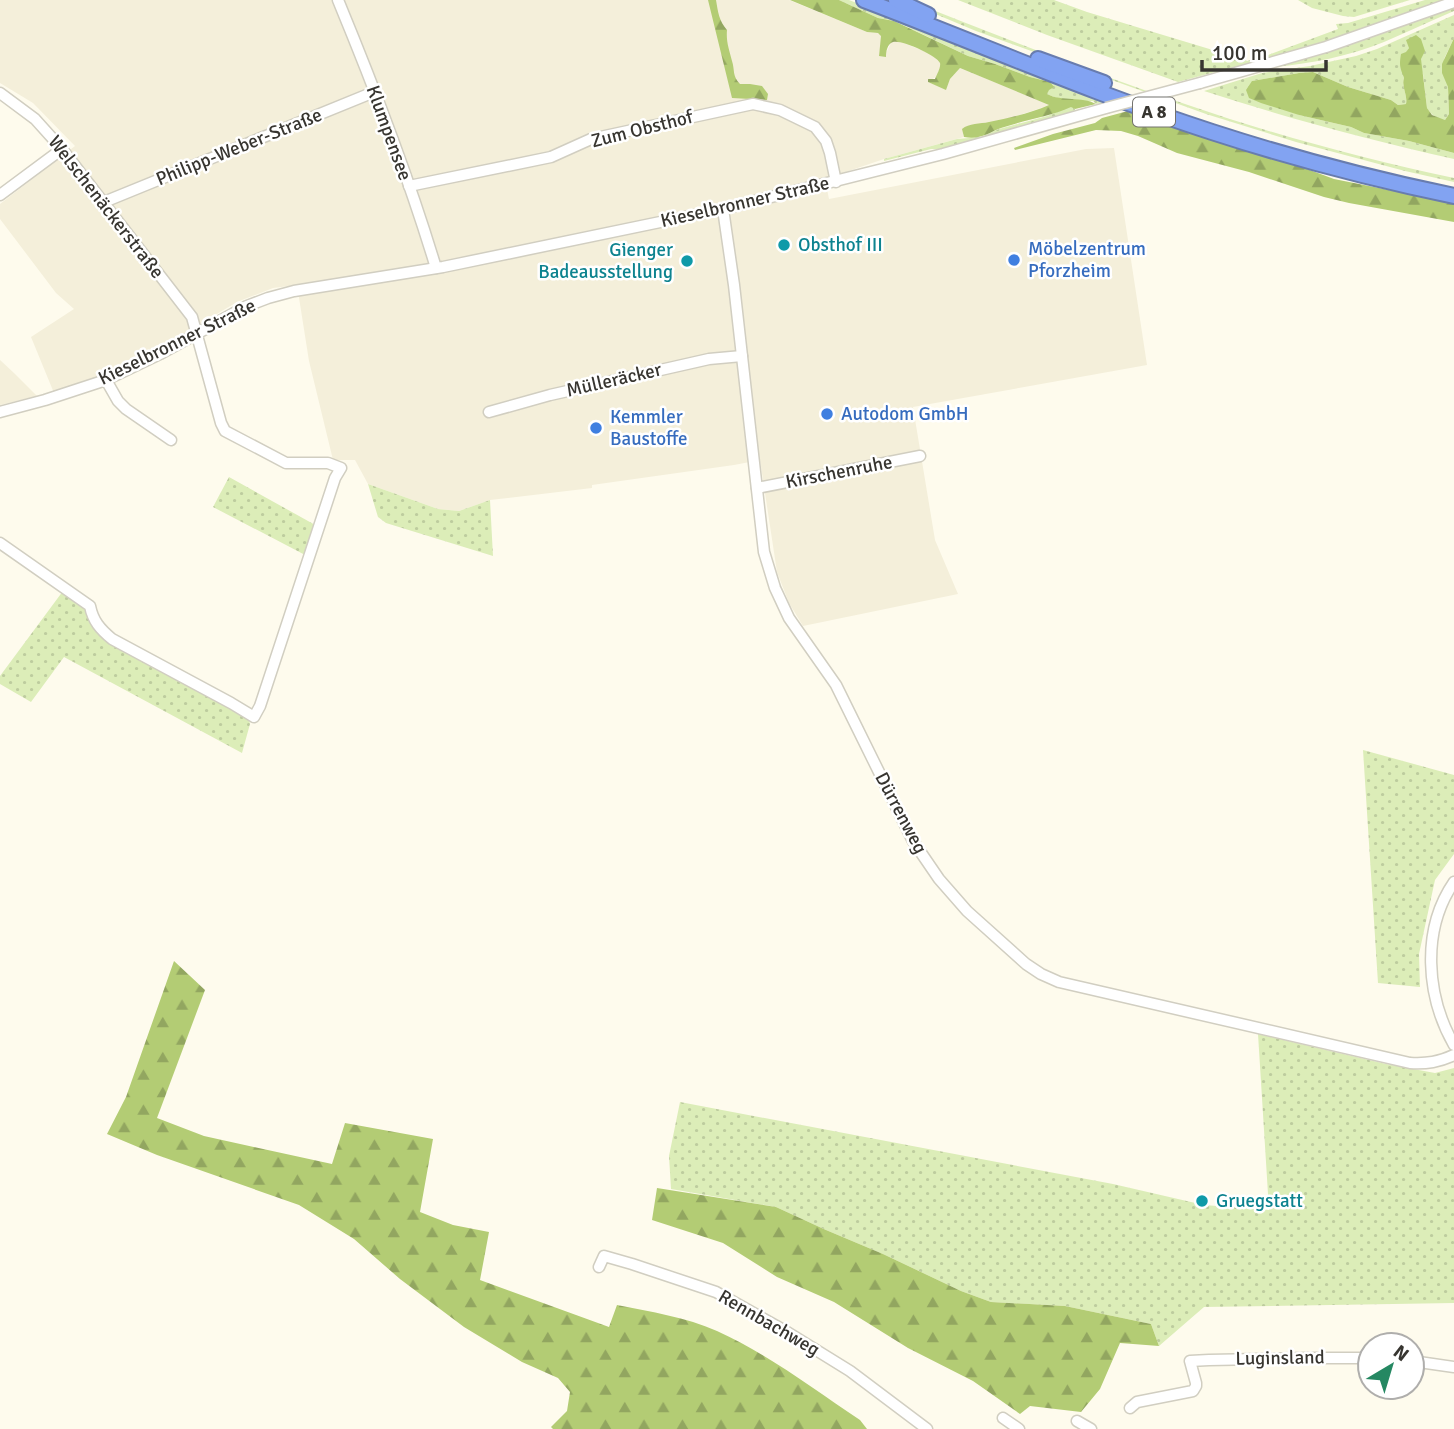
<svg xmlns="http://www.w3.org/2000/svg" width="1454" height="1429" font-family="Signika,sans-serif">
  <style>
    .built { fill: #f4efda }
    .grass { fill: url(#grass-dots) }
    .forest { fill: url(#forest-firs) }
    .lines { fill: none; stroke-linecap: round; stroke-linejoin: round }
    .minor-casing { stroke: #d1cec1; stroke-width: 13 }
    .highway-casing { stroke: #687cae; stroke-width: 18 }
    .minor { stroke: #fff; stroke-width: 10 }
    .highway { stroke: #82a3f2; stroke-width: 14 }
    .minor-bridge-casing { stroke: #d1cec1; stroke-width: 13; stroke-linecap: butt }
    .minor-bridge { stroke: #fff; stroke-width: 10 }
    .culture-dot { fill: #0f9aa8; stroke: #fff; stroke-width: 2.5 }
    .shop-dot { fill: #3f7fe0; stroke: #fff; stroke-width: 2.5 }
    .labels { text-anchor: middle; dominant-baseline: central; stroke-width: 5; stroke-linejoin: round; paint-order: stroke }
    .shield { fill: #fff; stroke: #73726e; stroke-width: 2 }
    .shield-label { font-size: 18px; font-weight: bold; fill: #373530 }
    .street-label { font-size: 19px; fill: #373530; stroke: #fff }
    .culture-label { font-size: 19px; fill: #0d838f; stroke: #fff; text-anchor: start }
    .shop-label { font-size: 19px; fill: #366cbe; stroke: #fff; text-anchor: start }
  </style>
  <defs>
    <pattern id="grass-dots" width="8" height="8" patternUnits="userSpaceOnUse" patternTransform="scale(1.75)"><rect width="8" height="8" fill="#dcedb8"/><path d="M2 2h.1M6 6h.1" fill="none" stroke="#bdcc9e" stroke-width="1.8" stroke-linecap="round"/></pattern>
    <pattern id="forest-firs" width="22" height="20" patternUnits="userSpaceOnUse" patternTransform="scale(1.75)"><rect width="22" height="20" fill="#b3cc74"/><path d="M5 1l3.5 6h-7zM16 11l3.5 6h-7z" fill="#92a660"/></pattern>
  </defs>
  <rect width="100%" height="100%" fill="#fefbed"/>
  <g class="built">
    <path d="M0,0H789L867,32L878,33L882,35L879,56L887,51L891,43L894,41L901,42L934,55L939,60L941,65L937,76L928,82L946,89L950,79L960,68L1050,105L963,134L964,137L884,159L825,179L829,199L1086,149L1114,148L1147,365L913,407L935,540L958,594L803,626L789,603L777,572L760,460L734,465L592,485V488L490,500L459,511L438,509L368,484L355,460H333L309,361L297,285L273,288L237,302L158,349L101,377L54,393L31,337L74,309L56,293L0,219V204L75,146L33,103L0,83Z"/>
    <path d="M0,360L15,374L37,396L0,405Z"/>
  </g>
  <g class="grass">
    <path d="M839,0H849L1109,101L1096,104L1093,101C1078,101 1060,101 1047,94L1050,82L1030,77L995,64L968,56L895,21L878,18Z"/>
    <path d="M958,0H1054L1087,12L1226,54L1240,56L1247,61L1268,55L1338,29L1336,24L1348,23L1425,0H1450L1351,36L1216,74L1215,72L1178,82L1047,35Z"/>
    <path d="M1298,0H1410L1354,17L1343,16L1312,8Z"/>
    <path d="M910,1C1002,37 1094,74 1188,105C1275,135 1364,159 1454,178V182L1405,171L1296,142L1206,114L976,31L909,3Z"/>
    <path d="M1454,7V11C1430,21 1408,32 1384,42C1349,56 1310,64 1273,67L1355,42Z"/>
    <path d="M1454,15V38L1444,59L1448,87L1449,114L1445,120C1438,119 1430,114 1427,108L1423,74L1409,48C1404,55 1401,70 1404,78C1401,87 1408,94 1406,104L1398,105L1391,100L1348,87L1313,72L1299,73L1252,81L1299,115L1351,127L1364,133L1409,141L1454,153V159C1369,140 1287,118 1204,91L1262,73L1310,66L1356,56L1377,49Z"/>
    <path d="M1071,106L1075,109L1074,112L991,135L967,144L941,149H931L884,161V159L957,139L981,137L999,129L1047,116Z"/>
    <path d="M229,477L317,526L307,556L213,507Z"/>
    <path d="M368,484L438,509L459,511L490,500L493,556L386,523L378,517Z"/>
    <path d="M63,591L80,603L95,625L241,712L249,720L250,724L242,753L64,657L31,702L0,684V676Z"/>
    <path d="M1363,750L1454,775V854L1435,880L1419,954L1420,987L1378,983Z"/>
    <path d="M1258,1034L1386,1064L1435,1073L1454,1068V1303L1204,1307L1159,1346L1151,1324L1065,1306L991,1302L961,1291L883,1254L826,1230L776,1207L671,1189L669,1156L680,1102L1113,1184L1204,1205L1269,1210Z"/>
  </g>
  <g class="forest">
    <path d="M708,0H716C718,12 719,21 727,30C726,42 729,49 732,61C735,70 732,76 740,84H750L762,86L768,94L767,100L732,98Z"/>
    <path d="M790,0H839L878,18L894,21L968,56L995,64L1030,77L1050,82L1054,87L1049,90L1047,94C1062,102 1082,96 1096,104L1075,109L1071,107C1049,117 1024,120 1001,128C988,133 980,140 964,137L962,129C969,123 980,124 989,122C1009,118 1031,113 1049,105L960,68L950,79L946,90L928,82V79H935C937,74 941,67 940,63C937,55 900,39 893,42C887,44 886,52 886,57L879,56L881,36L878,33L867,32Z"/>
    <path d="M1416,35L1421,39L1425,51L1421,59L1427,108L1432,115L1445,120L1449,114L1448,87L1442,73V64L1454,38V153L1409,141L1364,133L1351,127L1299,115L1261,103L1249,98L1246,90L1252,81L1299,73L1313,72L1348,87L1391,100L1398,105L1406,104C1408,95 1401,87 1404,78C1400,67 1399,66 1401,54L1406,52L1409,48L1406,40Z"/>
    <path d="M1128,111L1186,132L1299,166L1334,179L1454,203V222L1349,203L1324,197L1249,172L1177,153L1138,136L1121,131L1096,130L1015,150L1014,148L1053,134L1095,123L1102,118Z"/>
    <path d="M174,961L205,990L157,1118L204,1136L332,1164L345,1123L433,1139L420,1212L453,1225L489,1232L480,1280L609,1327L617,1305C651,1312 686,1317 717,1331C768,1354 813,1389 860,1420L867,1429H553L551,1427L567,1411L570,1392L558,1378L522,1362L464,1327L400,1279L354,1239L299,1205L157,1155L107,1134L126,1097Z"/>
    <path d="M657,1188L776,1207L826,1230L883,1254L961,1291L991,1302L1065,1306L1151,1324L1159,1346L1120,1343L1100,1389L1081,1412L1030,1406L1020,1414L973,1381L908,1348L834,1302L777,1277L723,1243L652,1220Z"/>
  </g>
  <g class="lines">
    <g class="minor-casing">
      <g id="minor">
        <path d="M338,0C374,87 409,178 436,268"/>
        <path d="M1200,83L1326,47L1454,2"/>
        <path d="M0,93L35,119L62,149L192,317L221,423L225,431L286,463H328L341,468L335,478L260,706L254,717L231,703L112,639C100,629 93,621 90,606L0,543"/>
        <path d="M409,186L551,157L591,139L753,104L780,110L815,127L826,141L830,153L836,182"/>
        <path d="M0,195L62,149"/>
        <path d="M104,202L374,92"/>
        <path d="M723,209L734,285L764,552L775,588L789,618L836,685L913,841L939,879L967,911L1026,964L1041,974L1059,982L1410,1063C1427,1064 1439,1062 1454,1055"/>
        <path d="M106,380L118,401L126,409L171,440"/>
        <path d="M0,412L45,400L106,380L160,354L247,306L268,298L294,291L443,267L723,209L943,154L1106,108"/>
        <path d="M489,412L550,395L709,359L742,356"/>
        <path d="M757,488L920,456"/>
        <path d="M1454,882C1421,930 1426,996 1454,1045"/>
        <path d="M599,1267L604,1256L632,1264L716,1292L787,1332L850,1371L927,1429"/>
        <path d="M1412,1361L1454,1367"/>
        <path d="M1130,1408L1137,1402L1193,1391L1196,1386V1383L1190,1361L1209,1360L1307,1358H1370"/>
        <path d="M1003,1418L1019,1429"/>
        <path d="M1077,1421L1091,1429"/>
      </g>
    </g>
    <g class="highway-casing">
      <g id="highway">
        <path d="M864,0C980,44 1094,94 1212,132C1292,158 1372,179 1454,196"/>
        <path d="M896,0L928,15"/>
        <path d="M1038,59L1104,83"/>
      </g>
    </g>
    <use href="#minor" class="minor"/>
    <use href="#highway" class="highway"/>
    <g class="minor-bridge-casing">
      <path id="minor-bridge" d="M1106,108L1200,83"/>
    </g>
    <use href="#minor-bridge" class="minor-bridge"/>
  </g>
  <g class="culture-dot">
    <circle cx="784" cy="245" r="7"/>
    <circle cx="687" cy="261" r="7"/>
    <circle cx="1202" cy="1201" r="7"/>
  </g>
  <g class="shop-dot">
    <circle cx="1014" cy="260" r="7"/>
    <circle cx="827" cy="414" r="7"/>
    <circle cx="596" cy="428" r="7"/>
  </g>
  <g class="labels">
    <rect class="shield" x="1133" y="97.5" width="42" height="29" rx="5"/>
    <g class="shield-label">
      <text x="1154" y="112">A 8</text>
    </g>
    <g class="street-label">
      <text transform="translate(642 129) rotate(-14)">Zum Obsthof</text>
      <text transform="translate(389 133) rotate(70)">Klumpensee</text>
      <text transform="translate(239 147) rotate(-22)">Philipp-Weber-Straße</text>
      <text transform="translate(745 202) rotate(-13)">Kieselbronner Straße</text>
      <text transform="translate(106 207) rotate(52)">Welschenäckerstraße</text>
      <text transform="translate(177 342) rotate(-26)">Kieselbronner Straße</text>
      <text transform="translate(614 380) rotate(-13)">Mülleräcker</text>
      <text transform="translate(839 472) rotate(-11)">Kirschenruhe</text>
      <text transform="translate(901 813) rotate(62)">Dürrenweg</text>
      <text transform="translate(769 1323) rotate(30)">Rennbachweg</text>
      <text transform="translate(1280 1358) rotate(-1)">Luginsland</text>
    </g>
    <g class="culture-label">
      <text x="798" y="245">Obsthof III</text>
      <text x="673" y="250" text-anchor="end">Gienger<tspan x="673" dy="22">Badeausstellung</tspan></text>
      <text x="1216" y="1201">Gruegstatt</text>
    </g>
    <g class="shop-label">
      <text x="1028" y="249">Möbelzentrum<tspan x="1028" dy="22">Pforzheim</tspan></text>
      <text x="841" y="414">Autodom GmbH</text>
      <text x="610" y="417">Kemmler<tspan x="610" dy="22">Baustoffe</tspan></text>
    </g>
  </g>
  <g transform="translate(1391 1366) rotate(38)"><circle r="33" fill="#ffffff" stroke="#afaeac" stroke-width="2"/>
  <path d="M0-5L12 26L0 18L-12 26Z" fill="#258862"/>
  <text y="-10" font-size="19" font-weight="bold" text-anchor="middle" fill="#373530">N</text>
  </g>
  <path d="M1202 60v10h124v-10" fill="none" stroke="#373530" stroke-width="3.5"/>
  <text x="1212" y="60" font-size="21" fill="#373530" stroke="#ffffff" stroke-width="5" paint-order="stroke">100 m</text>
</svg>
